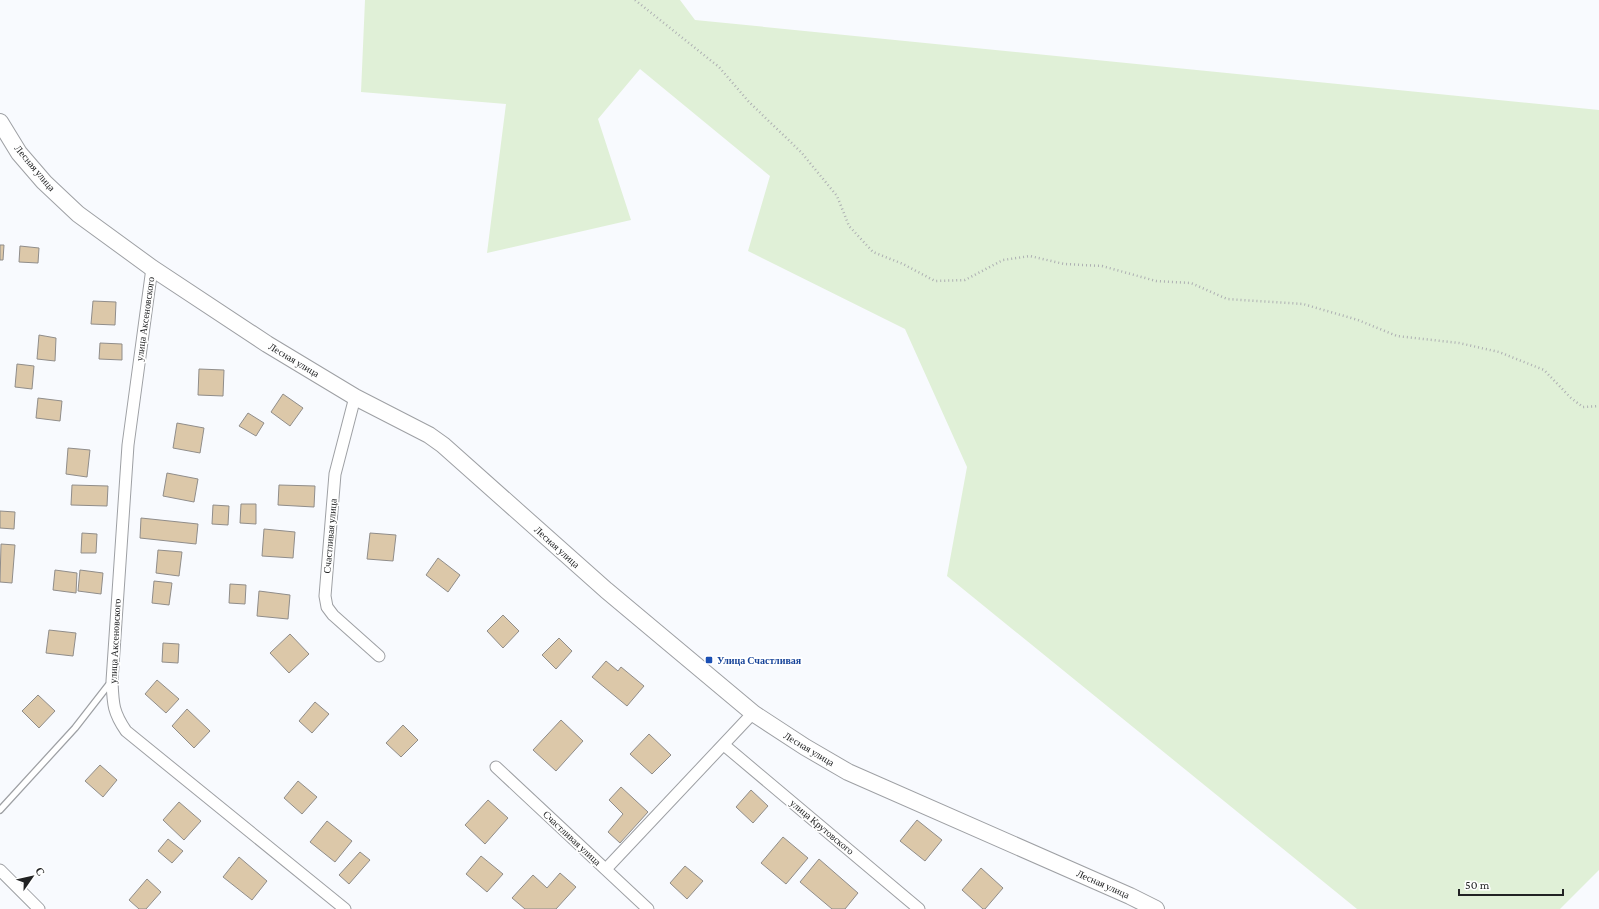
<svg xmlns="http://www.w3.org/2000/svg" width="1599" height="909" font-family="'Crimson Pro',serif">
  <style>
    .green { fill: #e0f0d7 }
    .building { fill: #dcc8a9; stroke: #908d8a }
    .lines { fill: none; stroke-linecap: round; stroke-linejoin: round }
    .lane-casing { stroke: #9ea0a4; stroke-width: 8 }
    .street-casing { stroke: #9ea0a4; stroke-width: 13 }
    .secondary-casing { stroke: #9ea0a4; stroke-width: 18 }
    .path { stroke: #adafb2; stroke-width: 2.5; stroke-dasharray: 1 3; stroke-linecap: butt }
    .lane { stroke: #fff; stroke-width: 5.5 }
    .street { stroke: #fff; stroke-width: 11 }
    .secondary { stroke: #fff; stroke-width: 16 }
    .transit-dot { fill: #1a4fb4; stroke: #fff; stroke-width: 1.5 }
    .labels { text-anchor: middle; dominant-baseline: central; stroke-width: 3.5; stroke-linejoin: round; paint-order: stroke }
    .street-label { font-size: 10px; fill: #212223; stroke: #fff }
    .transit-label { font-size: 10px; font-weight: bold; fill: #164399; stroke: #fff; text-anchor: start }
  </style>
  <rect width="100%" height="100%" fill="#f8fafe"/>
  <path class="green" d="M365,0H680L695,20L1599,110V870L1560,909H1357L947,576L967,467L905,329L748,251L770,176L640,69L598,119L631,220L487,253L506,104L361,92Z"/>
  <g class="building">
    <path d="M0,245H4L3,260H0Z"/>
    <path d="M20,246L39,248L38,263L19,262Z"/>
    <path d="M93,301L116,302L115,325L91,324Z"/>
    <path d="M39,335L56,338L55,361L37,359Z"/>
    <path d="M100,343L122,344V360L99,359Z"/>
    <path d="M17,364L34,366L32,389L15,387Z"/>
    <path d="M199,369L224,370L223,396L198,395Z"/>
    <path d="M283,394L303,408L290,426L271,412Z"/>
    <path d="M38,398L62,401L60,421L36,418Z"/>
    <path d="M248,413L264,423L256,436L239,426Z"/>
    <path d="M177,423L204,428L200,453L173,448Z"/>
    <path d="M68,448L90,450L87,477L66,474Z"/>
    <path d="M167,473L198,479L194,502L163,496Z"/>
    <path d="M72,485L108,486L107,506L71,505Z"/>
    <path d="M279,485L315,486L314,507L278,505Z"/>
    <path d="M241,504H256V524L240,523Z"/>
    <path d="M213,505L229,506L228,525L212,524Z"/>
    <path d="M0,511L15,512L14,529L0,528Z"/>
    <path d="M141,518L198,524L196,544L140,538Z"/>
    <path d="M264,529L295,532L293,558L262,556Z"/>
    <path d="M82,533L97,534L96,553H81Z"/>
    <path d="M370,533L396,535L393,561L367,559Z"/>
    <path d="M1,544L15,545L12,583L0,582Z"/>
    <path d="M158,550L182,552L179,576L156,573Z"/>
    <path d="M438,558L460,575L448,592L426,575Z"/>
    <path d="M55,570L77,573L76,593L53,590Z"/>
    <path d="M80,570L103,573L101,594L78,591Z"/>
    <path d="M154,581L172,583L169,605L152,603Z"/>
    <path d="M230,584L246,585L245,604L229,603Z"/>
    <path d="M259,591L290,595L288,619L257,616Z"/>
    <path d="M503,615L519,631L503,648L487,631Z"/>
    <path d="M49,630L76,633L73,656L46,653Z"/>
    <path d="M290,634L309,654L289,673L270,653Z"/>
    <path d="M559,638L572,651L556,669L542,655Z"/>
    <path d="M163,643L179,644L178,663L162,662Z"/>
    <path d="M606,661L618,671L621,667L644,686L627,706L592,677Z"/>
    <path d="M157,680L179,699L166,713L145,694Z"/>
    <path d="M38,695L55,711L39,728L22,711Z"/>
    <path d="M315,702L329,714L312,733L299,721Z"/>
    <path d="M187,709L210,731L194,748L172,726Z"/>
    <path d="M561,720L583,741L556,771L533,750Z"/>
    <path d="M403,725L418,740L401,757L386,743Z"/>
    <path d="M649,734L671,755L652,774L630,754Z"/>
    <path d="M100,765L117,780L103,797L85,781Z"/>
    <path d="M298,781L317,797L302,814L284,798Z"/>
    <path d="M621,787L648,812L620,843L608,832L623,814L609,800Z"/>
    <path d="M751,790L768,806L753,823L736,807Z"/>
    <path d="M488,800L508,818L485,844L465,825Z"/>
    <path d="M179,802L201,821L184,840L163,820Z"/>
    <path d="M917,820L942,840L925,861L900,841Z"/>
    <path d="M327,821L352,841L335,862L310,842Z"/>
    <path d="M783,837L808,858L786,884L761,863Z"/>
    <path d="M168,839L183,851L172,863L158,851Z"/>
    <path d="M360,852L370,860L349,884L339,875Z"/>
    <path d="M481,856L503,874L487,892L466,874Z"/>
    <path d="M239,857L267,881L252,900L223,877Z"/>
    <path d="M819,859L858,893L845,909H832L800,882Z"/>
    <path d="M685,866L703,881L687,899L670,883Z"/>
    <path d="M981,868L1003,888L985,909H983L962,890Z"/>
    <path d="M560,873L576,887L556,909H525L512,898L533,875L547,888Z"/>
    <path d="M147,879L161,892L146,909H139L129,900Z"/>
  </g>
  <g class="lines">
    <g class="lane-casing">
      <path id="lane" d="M0,810L75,728L110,683"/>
    </g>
    <g class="street-casing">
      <g id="street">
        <path d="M152,268L128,445L112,681C113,704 113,712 126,731L345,909"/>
        <path d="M355,397L335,474L325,596L327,607L333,615L379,656"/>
        <path d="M724,745L919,909"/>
        <path d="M496,767L648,909"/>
        <path d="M606,869L753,713"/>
        <path d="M0,870L39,909"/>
      </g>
    </g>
    <g class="secondary-casing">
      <path id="secondary" d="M0,122L19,153L44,182L78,214L152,268L267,344L355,397L429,435L443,445L606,590L753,713L805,747L848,772L1130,896L1156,909"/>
    </g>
    <path class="path" d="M635,0L719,67L749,102L801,152L837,196L849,226L873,252L903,264L935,281L965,280L1003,260L1030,256L1064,264L1102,266L1156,281L1191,283L1227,299L1303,304L1358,320L1397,336L1459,343L1499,352L1544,370L1571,398L1583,407L1599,406"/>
    <use href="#lane" class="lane"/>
    <use href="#street" class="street"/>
    <use href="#secondary" class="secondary"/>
  </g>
  <rect class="transit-dot" x="705" y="656" width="8" height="8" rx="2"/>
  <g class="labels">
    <g class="street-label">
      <text transform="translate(35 168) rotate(50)">Лесная улица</text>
      <text transform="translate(145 319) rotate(-82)">улица Аксеновского</text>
      <text transform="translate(294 360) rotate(31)">Лесная улица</text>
      <text transform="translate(330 536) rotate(-85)">Счастливая улица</text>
      <text transform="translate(557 547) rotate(42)">Лесная улица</text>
      <text transform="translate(115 641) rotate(-87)">улица Аксеновского</text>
      <text transform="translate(809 749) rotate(31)">Лесная улица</text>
      <text transform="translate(822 827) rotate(40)">улица Крутовского</text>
      <text transform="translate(572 838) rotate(43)">Счастливая улица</text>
      <text transform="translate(1103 884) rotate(24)">Лесная улица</text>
    </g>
    <g class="transit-label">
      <text x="717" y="660">Улица Счастливая</text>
    </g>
  </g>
  <g transform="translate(32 877) rotate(56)" stroke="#ffffff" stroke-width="3" paint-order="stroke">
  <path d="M0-3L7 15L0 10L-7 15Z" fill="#212223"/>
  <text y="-6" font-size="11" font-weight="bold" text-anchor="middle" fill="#212223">С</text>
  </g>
  <path d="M1459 889v6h104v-6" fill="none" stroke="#212223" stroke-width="2"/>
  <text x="1465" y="889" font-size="12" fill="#212223" stroke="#ffffff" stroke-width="3" paint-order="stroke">50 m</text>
</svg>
